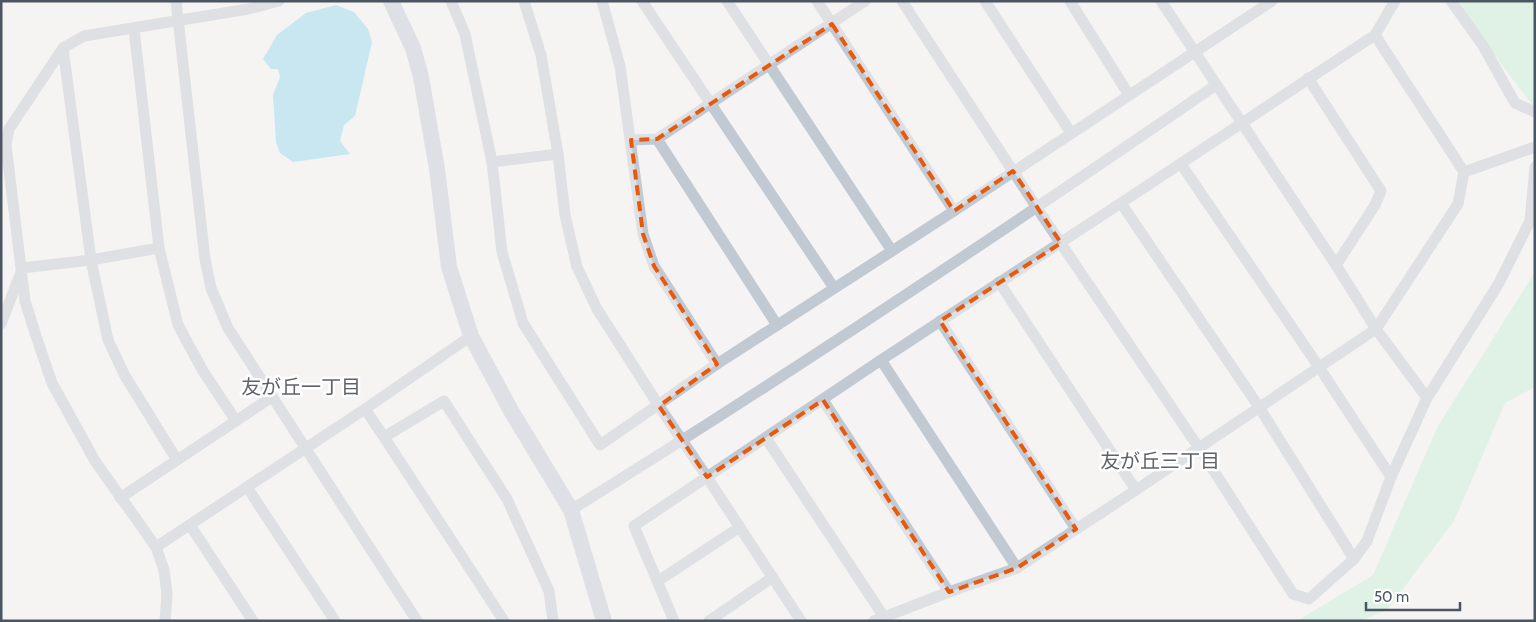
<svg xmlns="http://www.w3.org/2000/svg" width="1536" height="622" font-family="Cabin,'Noto Sans JP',sans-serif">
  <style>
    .green { fill: #c3f1d5 }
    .water { fill: #90daee }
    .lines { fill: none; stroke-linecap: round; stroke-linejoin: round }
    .street { stroke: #c1cad2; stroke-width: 11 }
    .secondary { stroke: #c1cbd6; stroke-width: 16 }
    .marked { fill: none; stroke: #e8590c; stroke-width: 4; stroke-dasharray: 10 6; stroke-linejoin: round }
    .labels { text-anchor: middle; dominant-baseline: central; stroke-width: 5; stroke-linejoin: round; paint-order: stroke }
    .neighbourhood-label { font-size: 20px; fill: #5f6368; stroke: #fff }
  </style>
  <rect width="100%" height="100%" fill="#f5f3f3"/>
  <g class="green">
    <path d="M1454,1H1535V109Z"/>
    <path d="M1535,272V387L1505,403L1454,521L1387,610L1361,621H1297L1373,575L1438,426Z"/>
  </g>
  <path class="water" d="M336,5L354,12L368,29L372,42L355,116L344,125L340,141L350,154L293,162L280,153L276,142L273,95L280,77L278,69H271L263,59L277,35L306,13Z"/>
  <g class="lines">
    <g class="street">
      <path d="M176,1L205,259L211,288L228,328L417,621"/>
      <path d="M451,1L465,34L492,162L502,252L523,323L600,445L717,364L954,211L1272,1"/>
      <path d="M524,1L541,55L558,154L565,215L577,267L597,309L659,406L707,477L801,621"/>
      <path d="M602,1L620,66L643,234L654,266L717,364"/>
      <path d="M642,1L834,288"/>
      <path d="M727,1L892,251"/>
      <path d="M817,1L954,211"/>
      <path d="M902,1L1037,208L1199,448L1293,594L1309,599L1354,559L1367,541L1391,477L1427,398L1499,283L1530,221L1535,167"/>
      <path d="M985,1L1071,133"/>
      <path d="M1070,1L1129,95"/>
      <path d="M1161,1L1336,265L1376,329L1427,398"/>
      <path d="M1451,1L1482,44L1515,103L1535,112"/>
      <path d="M134,29L159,248L178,325L203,371L236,421"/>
      <path d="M63,48L91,260L108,340L125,376L177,460"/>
      <path d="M1308,78L1381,191L1375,205L1336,265"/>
      <path d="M657,139L777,325"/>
      <path d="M631,140L657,139L865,1"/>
      <path d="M492,162L558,154"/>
      <path d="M1181,164L1319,367L1391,477"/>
      <path d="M1464,172L1535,147"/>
      <path d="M1121,203L1259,407L1354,559"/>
      <path d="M22,268L91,260L159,248"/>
      <path d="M999,282L1136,490"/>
      <path d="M940,321L1076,529"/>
      <path d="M1,324L21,272"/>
      <path d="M881,360L1017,568"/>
      <path d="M823,400L949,592"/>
      <path d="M365,409L384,437L444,401L507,499L549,591L553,621"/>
      <path d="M384,437L504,621"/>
      <path d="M766,438L884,617"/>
      <path d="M247,487L335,621"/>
      <path d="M120,498L272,397"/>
      <path d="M571,510C790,374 1004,231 1216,85"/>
      <path d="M190,525L253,621"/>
      <path d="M156,547L365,409L471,336"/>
      <path d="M658,581L740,527"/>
      <path d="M165,621L167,594L164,570L156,547L95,461L52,383L36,336L25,301L6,145L9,129L63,48L84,36L248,9L279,1"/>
      <path d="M674,621L634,526L881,360L1121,203L1375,35L1395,1"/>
      <path d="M709,621L773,577"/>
      <path d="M874,621L949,592L1017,568L1136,490L1376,329L1458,204L1464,172L1375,35"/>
    </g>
    <path class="secondary" d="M391,1L413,48L421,77L437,169L449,267L471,336L510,409L571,510L604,621"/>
  </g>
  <path d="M0 0H1536V622H0ZM832,24L954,211L1013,171L1061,243L940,321L1076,529L1017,568L949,592L823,400L707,477L659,406L717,364L654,266L643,234L631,140L657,139Z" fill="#f5f3f3" fill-opacity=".55" fill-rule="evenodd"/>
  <path class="marked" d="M832,24L954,211L1013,171L1061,243L940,321L1076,529L1017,568L949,592L823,400L707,477L659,406L717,364L654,266L643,234L631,140L657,139Z"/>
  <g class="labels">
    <g class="neighbourhood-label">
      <text x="301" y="387">友が丘一丁目</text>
      <text x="1160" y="461">友が丘三丁目</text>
    </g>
  </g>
  <rect width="1536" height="622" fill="none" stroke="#4a5661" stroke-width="5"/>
  <path d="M1366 602v8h94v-8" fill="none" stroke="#4a5661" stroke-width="2.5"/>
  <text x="1374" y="602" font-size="15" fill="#4a5661" stroke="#ffffff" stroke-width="4" paint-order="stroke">50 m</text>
</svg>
